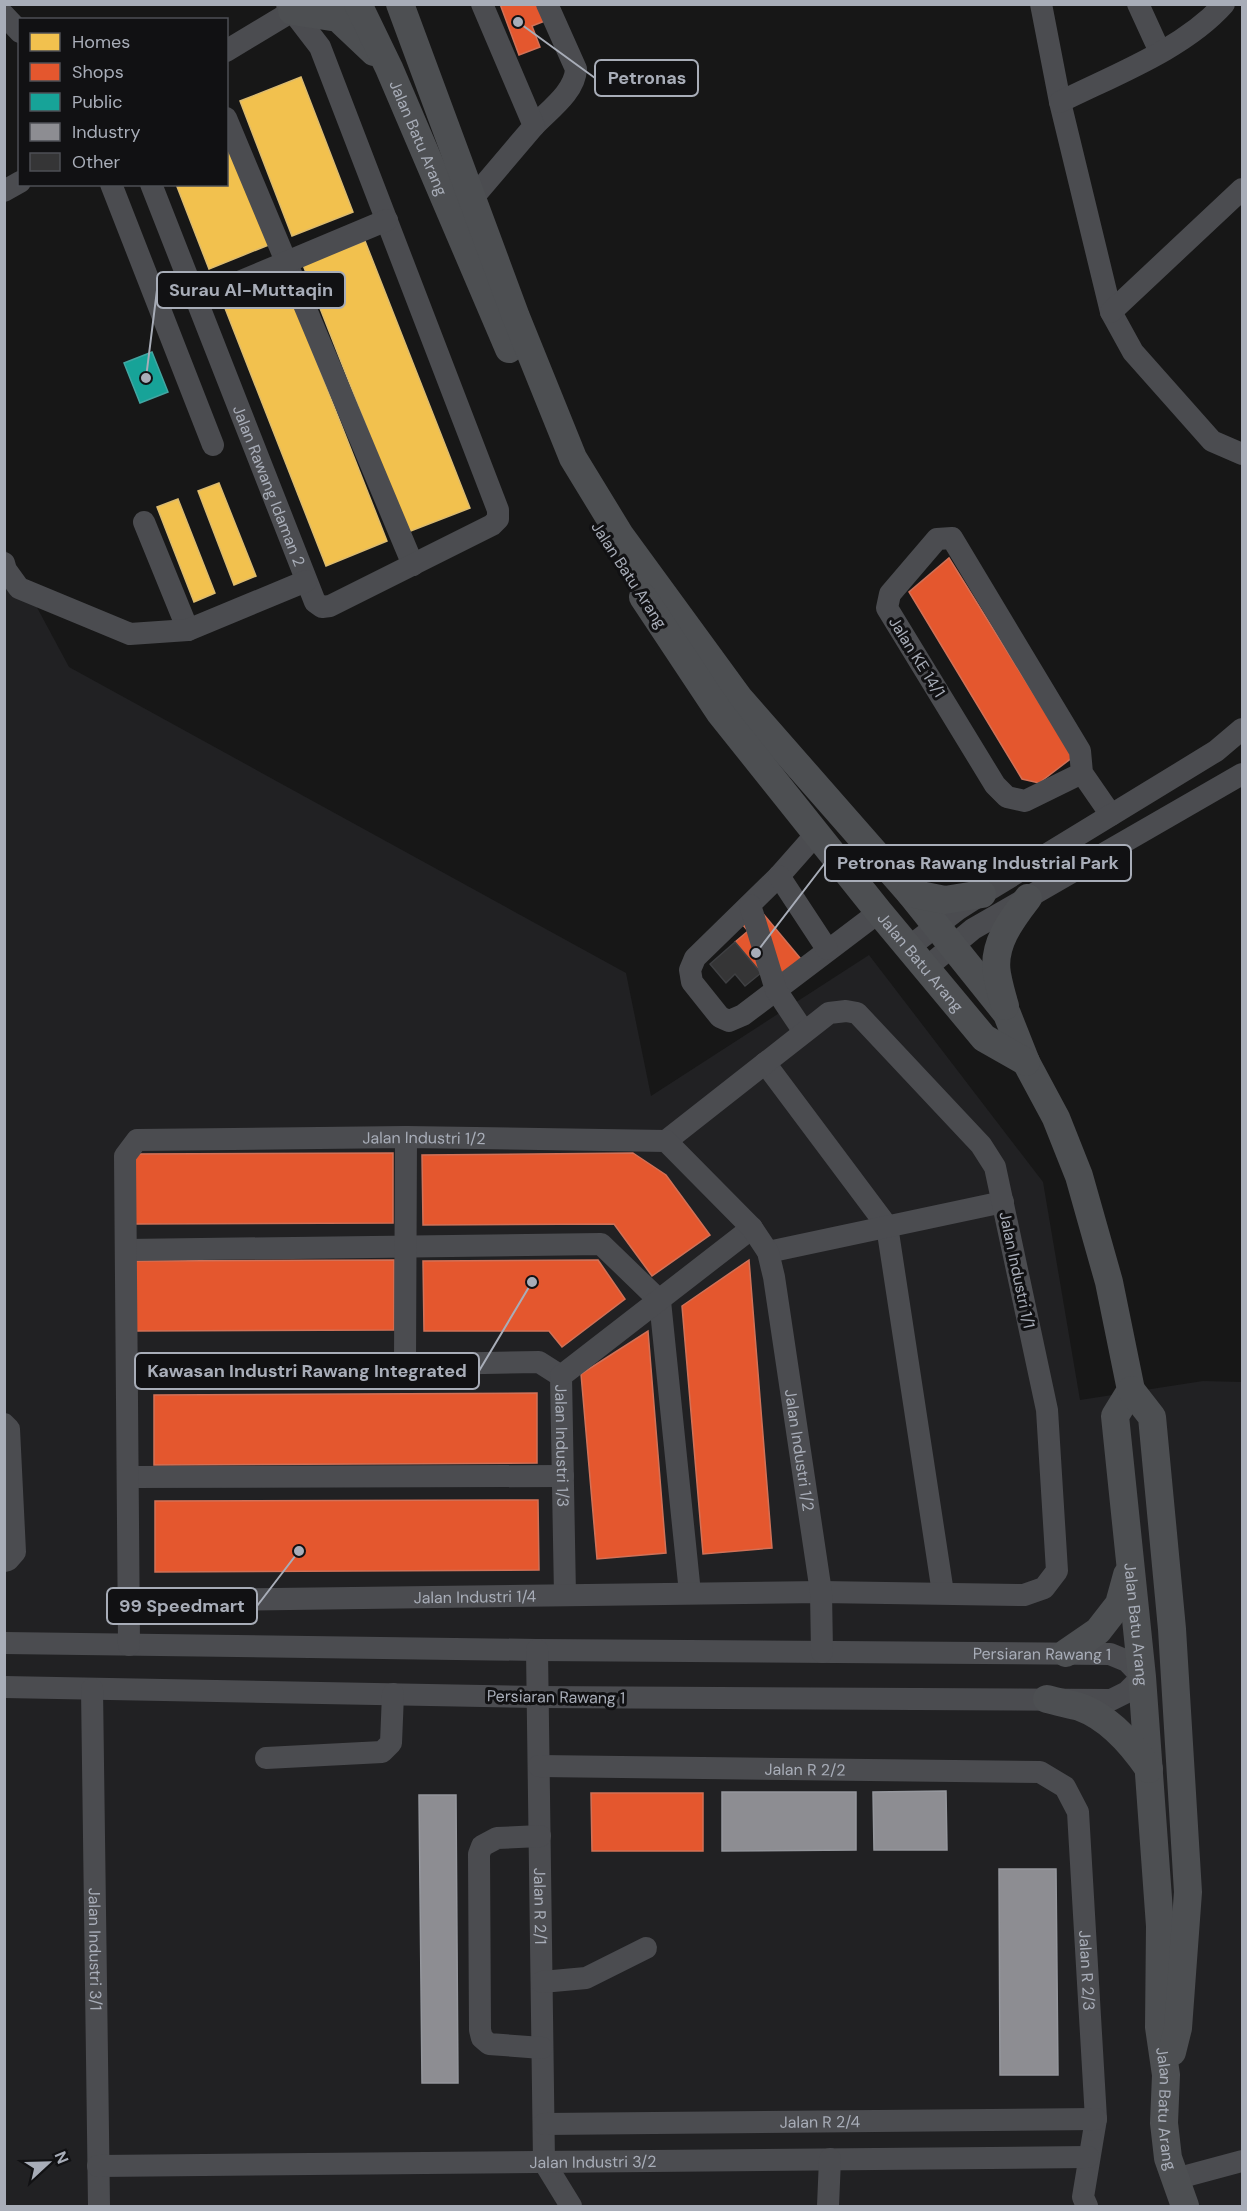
<svg xmlns="http://www.w3.org/2000/svg" width="1247" height="2211" font-family="'DM Sans',sans-serif">
  <style>
    .built { fill: #212123 }
    .homes { fill: #f2c14e; stroke: #dcbb6e; stroke-width: 1.5 }
    .shops { fill: #e4572e; stroke: #d27157; stroke-width: 1.5 }
    .public { fill: #17a398; stroke: #42a6a2; stroke-width: 1.5 }
    .industry { fill: #8d8d92; stroke: #95979d; stroke-width: 1.5 }
    .building { fill: #353536; stroke: #3f4043; stroke-width: 1.5 }
    .lines { fill: none; stroke-linecap: round; stroke-linejoin: round }
    .minor { stroke: #4b4c50; stroke-width: 22 }
    .major { stroke: #4d4f52; stroke-width: 28 }
    .labels { text-anchor: middle; dominant-baseline: central; stroke-width: 6; stroke-linejoin: round; paint-order: stroke }
    .street-label { font-size: 16px; fill: #a8adb8; stroke: #111113 }
    .leader { fill: none; stroke: #a8adb8; stroke-width: 2 }
    .callout-dot { fill: #a8adb8; stroke: #111113; stroke-width: 2 }
    .callout { fill: #111113; stroke: #a8adb8; stroke-width: 2 }
    .callout-label { font-size: 18px; text-anchor: middle; font-weight: bold; fill: #a8adb8 }
  </style>
  <rect width="100%" height="100%" fill="#171717"/>
  <path class="built" d="M4,546L69,667L626,973L651,1096L869,955L1043,1182L1080,1400L1203,1381L1242,1382V2206H5Z"/>
  <g class="homes">
    <path d="M301,77L353,212L292,236L240,101Z"/>
    <path d="M226,132L271,244L209,269L176,184H226Z"/>
    <path d="M365,241L470,508L408,532L303,265Z"/>
    <path d="M282,274L387,541L326,566L221,298Z"/>
    <path d="M219,483L256,576L234,585L198,491Z"/>
    <path d="M178,499L215,593L194,602L157,507Z"/>
  </g>
  <g class="shops">
    <path d="M500,4H550L555,17L532,26L540,47L519,55Z"/>
    <path d="M949,558L1073,757L1039,783L1022,779L909,592Z"/>
    <path d="M760,910L805,964L787,978L766,979L735,942L748,931L743,925Z"/>
    <path d="M393,1153V1223L135,1224L134,1154Z"/>
    <path d="M633,1153L666,1175L710,1235L652,1276L614,1224L423,1225L422,1155Z"/>
    <path d="M394,1260V1330L135,1331V1261Z"/>
    <path d="M598,1260L625,1299L562,1347L549,1331H424L423,1261Z"/>
    <path d="M749,1260L772,1548L703,1554L682,1306Z"/>
    <path d="M648,1331L666,1553L597,1559L581,1374Z"/>
    <path d="M537,1393V1463L154,1465V1395Z"/>
    <path d="M538,1500L539,1570L155,1572V1501Z"/>
    <path d="M591,1793H703V1851H592Z"/>
  </g>
  <path class="public" d="M152,352L168,392L140,403L124,363Z"/>
  <g class="industry">
    <path d="M946,1791L947,1850H874L873,1792Z"/>
    <path d="M722,1792H856V1850L722,1851Z"/>
    <path d="M419,1795H456L458,2083H422Z"/>
    <path d="M999,1869H1056L1058,2075H1000Z"/>
  </g>
  <path class="building" d="M735,942L761,973L745,986L735,974L726,983L710,964Z"/>
  <g class="lines">
    <g class="minor">
      <path d="M1041,4L1060,102L1111,312L1133,352L1212,441L1242,454"/>
      <path d="M1138,4L1160,52"/>
      <path d="M4,15L20,32"/>
      <path d="M226,51L304,4"/>
      <path d="M1060,102C1114,75 1184,49 1224,4"/>
      <path d="M226,118L413,565"/>
      <path d="M534,126C549,110 575,92 576,69L547,4"/>
      <path d="M111,184L213,445"/>
      <path id="s1" d="M151,184L315,602L322,607L330,606L492,525L498,519V510L320,47L287,4"/>
      <path d="M4,191L20,182"/>
      <path d="M472,199L534,126L482,4"/>
      <path d="M196,300L387,220"/>
      <path d="M1111,312L1242,189"/>
      <path d="M144,522L188,630"/>
      <path d="M4,563L6,570L19,588L130,634L188,630L306,581"/>
      <path d="M1082,773L1025,801L1007,797L995,785L887,608L890,594L937,539L952,538L1080,751L1082,773L1111,815"/>
      <path d="M817,833L779,876L695,958L690,970L692,982L720,1017L729,1021L743,1015L879,912"/>
      <path d="M779,876L827,949"/>
      <path d="M750,905L776,990L804,1032"/>
      <path d="M908,948L957,910L982,894L1216,751L1242,729"/>
      <path d="M926,968L973,929L1242,774"/>
      <path d="M765,1063L887,1226L943,1593"/>
      <path d="M126,1250L601,1244L660,1301L690,1593"/>
      <path d="M768,1252L1003,1202"/>
      <path d="M405,1364L406,1137"/>
      <path id="s2" d="M127,1370L539,1362L561,1376L565,1595"/>
      <path d="M561,1376L752,1228"/>
      <path d="M4,1424L9,1429L15,1552L8,1560L4,1561"/>
      <path d="M128,1477L563,1476"/>
      <path id="s3" d="M129,1601L821,1592L1024,1595L1044,1588L1057,1571L1047,1410L995,1167L981,1145L857,1013L846,1011L829,1013L666,1141"/>
      <path id="s4" d="M4,1643L537,1650L1110,1654L1127,1661L1142,1677L1127,1692L1111,1700L538,1697L4,1687"/>
      <path id="s5" d="M129,1645L125,1156L137,1140L406,1137L666,1141L752,1228L768,1252L774,1277L821,1592L822,1652"/>
      <path id="s6" d="M537,1650L544,2162L571,2206"/>
      <path id="s7" d="M92,1689L99,2206"/>
      <path d="M266,1758L382,1752L391,1743L393,1694"/>
      <path id="s8" d="M539,1766L1040,1772L1065,1787L1078,1812L1096,2119L1083,2197L1087,2206"/>
      <path d="M540,1836L497,1838L482,1846L479,1854L480,2030L482,2038L489,2044L542,2048"/>
      <path d="M542,1982L586,1978L646,1948"/>
      <path id="s9" d="M544,2124L1096,2119"/>
      <path id="s10" d="M98,2166L1088,2157"/>
      <path d="M1175,2179L1242,2161"/>
      <path d="M828,2206L830,2159"/>
    </g>
    <g class="major">
      <path d="M293,4L292,11L338,18L374,52"/>
      <path id="s11" d="M358,4L389,68L509,349"/>
      <path id="s12" d="M400,4L516,317L573,458L620,535L739,698L910,893L1007,1014L1026,1062L1056,1118L1079,1176L1109,1282L1131,1390L1115,1416L1142,1677L1160,1926L1159,2027L1166,2075L1164,2123L1168,2158L1185,2206"/>
      <path id="s13" d="M643,597L720,713L879,912L984,1038L1026,1062"/>
      <path d="M910,893L945,900L982,894"/>
      <path d="M1005,1006C1002,996 999,985 997,974C992,945 1011,920 1028,898"/>
      <path d="M1131,1390L1152,1417L1172,1629L1188,1892L1178,2028L1172,2052"/>
      <path d="M1066,1653L1098,1631L1119,1604L1127,1575"/>
      <path d="M1047,1699C1058,1702 1069,1704 1080,1707C1110,1718 1132,1744 1149,1769"/>
    </g>
  </g>
  <g class="labels">
    <g class="street-label">
      <text stroke="none"><textPath href="#s11" startOffset="147">Jalan Batu Arang</textPath></text>
      <text stroke="none"><textPath href="#s1" startOffset="324">Jalan Rawang Idaman 2</textPath></text>
      <text transform="translate(629 575) rotate(57)">Jalan Batu Arang</text>
      <text transform="translate(917 657) rotate(58)">Jalan KE 14/1</text>
      <text stroke="none"><textPath href="#s13" startOffset="459">Jalan Batu Arang</textPath></text>
      <text stroke="none"><textPath href="#s5" startOffset="796">Jalan Industri 1/2</textPath></text>
      <text transform="translate(1017 1270) rotate(78)">Jalan Industri 1/1</text>
      <text stroke="none"><textPath href="#s2" startOffset="508">Jalan Industri 1/3</textPath></text>
      <text stroke="none"><textPath href="#s5" startOffset="1390">Jalan Industri 1/2</textPath></text>
      <text stroke="none"><textPath href="#s3" startOffset="346">Jalan Industri 1/4</textPath></text>
      <text stroke="none"><textPath href="#s12" startOffset="1830">Jalan Batu Arang</textPath></text>
      <text stroke="none"><textPath href="#s4" startOffset="1038">Persiaran Rawang 1</textPath></text>
      <text transform="translate(556 1697) rotate(1)">Persiaran Rawang 1</text>
      <text stroke="none"><textPath href="#s8" startOffset="266">Jalan R 2/2</textPath></text>
      <text stroke="none"><textPath href="#s6" startOffset="256">Jalan R 2/1</textPath></text>
      <text stroke="none"><textPath href="#s7" startOffset="260">Jalan Industri 3/1</textPath></text>
      <text stroke="none"><textPath href="#s8" startOffset="717">Jalan R 2/3</textPath></text>
      <text stroke="none"><textPath href="#s12" startOffset="2316">Jalan Batu Arang</textPath></text>
      <text stroke="none"><textPath href="#s9" startOffset="276">Jalan R 2/4</textPath></text>
      <text stroke="none"><textPath href="#s10" startOffset="495">Jalan Industri 3/2</textPath></text>
    </g>
  </g>
  <path class="leader" d="M518 22L595 78M146 378L157 290M756 953L825 863M532 1282L479 1371M299 1551L257 1606"/>
  <g class="callout-dot">
    <circle cx="518" cy="22" r="6"/>
    <circle cx="146" cy="378" r="6"/>
    <circle cx="756" cy="953" r="6"/>
    <circle cx="532" cy="1282" r="6"/>
    <circle cx="299" cy="1551" r="6"/>
  </g>
  <g class="callout">
    <rect x="595" y="60" width="103" height="36" rx="6"/>
    <rect x="157" y="272" width="188" height="36" rx="6"/>
    <rect x="825" y="845" width="306" height="36" rx="6"/>
    <rect x="135" y="1353" width="344" height="36" rx="6"/>
    <rect x="107" y="1588" width="150" height="36" rx="6"/>
  </g>
  <g class="callout-label">
    <text x="647" y="84">Petronas</text>
    <text x="251" y="296">Surau Al-Muttaqin</text>
    <text x="978" y="869">Petronas Rawang Industrial Park</text>
    <text x="307" y="1377">Kawasan Industri Rawang Integrated</text>
    <text x="182" y="1612">99 Speedmart</text>
  </g>
  <rect width="1247" height="2211" fill="none" stroke="#a8adb8" stroke-width="12"/>
  <rect x="18" y="18" width="210" height="168" fill="#111113" stroke="#4d4f55" stroke-width="1.5"/>
  <rect x="30" y="33" width="30" height="18" fill="#f2c14e" stroke="#4d4f55" stroke-width="1.5"/>
  <text x="72" y="48" font-size="18" fill="#a8adb8">Homes</text>
  <rect x="30" y="63" width="30" height="18" fill="#e4572e" stroke="#4d4f55" stroke-width="1.5"/>
  <text x="72" y="78" font-size="18" fill="#a8adb8">Shops</text>
  <rect x="30" y="93" width="30" height="18" fill="#17a398" stroke="#4d4f55" stroke-width="1.5"/>
  <text x="72" y="108" font-size="18" fill="#a8adb8">Public</text>
  <rect x="30" y="123" width="30" height="18" fill="#8d8d92" stroke="#4d4f55" stroke-width="1.5"/>
  <text x="72" y="138" font-size="18" fill="#a8adb8">Industry</text>
  <rect x="30" y="153" width="30" height="18" fill="#353536" stroke="#4d4f55" stroke-width="1.5"/>
  <text x="72" y="168" font-size="18" fill="#a8adb8">Other</text>
  <g transform="translate(48 2163) rotate(68)" stroke="#111113" stroke-width="4.5" paint-order="stroke">
  <path d="M0-4.5L10 22L0 15L-10 22Z" fill="#a8adb8"/>
  <text y="-9" font-size="16" font-weight="bold" text-anchor="middle" fill="#a8adb8">N</text>
  </g>
</svg>
